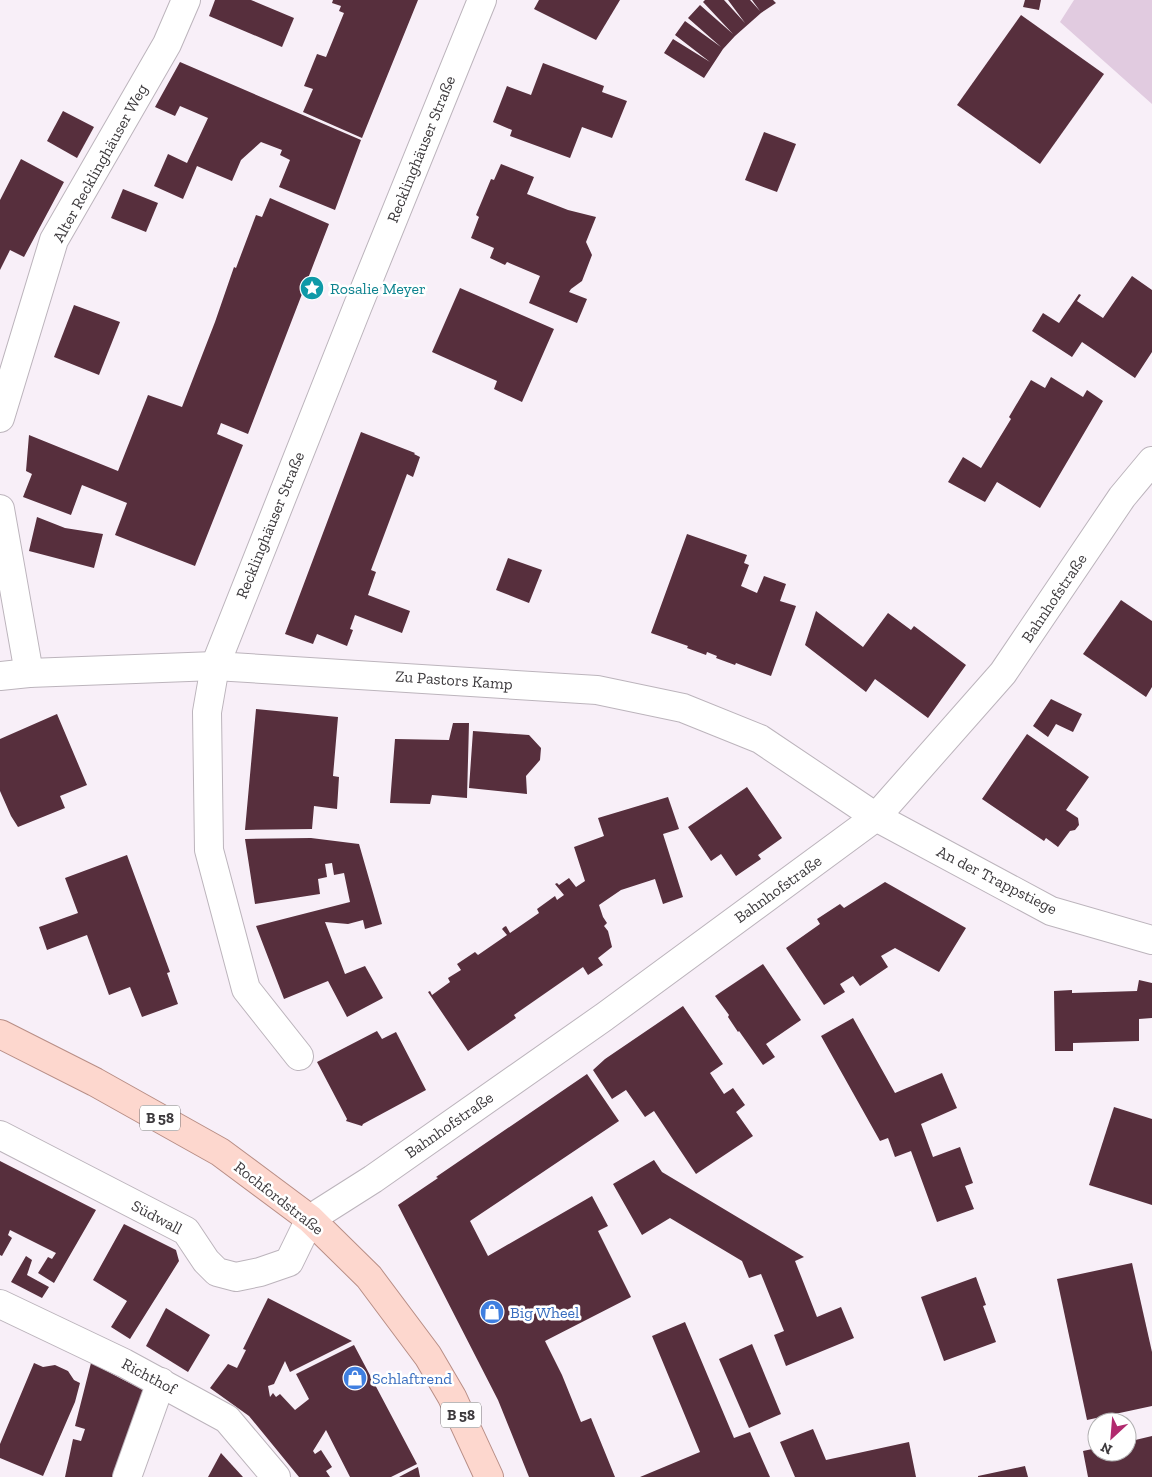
<svg xmlns="http://www.w3.org/2000/svg" width="1152" height="1477" font-family="'Zilla Slab',serif">
  <style>
    .green { fill: #e1cbe0 }
    .building { fill: #572f3d }
    .lines { fill: none; stroke-linecap: round; stroke-linejoin: round }
    .street-casing { stroke: #bcb4bc; stroke-width: 30 }
    .primary-casing { stroke: #b88e86; stroke-width: 30 }
    .street { stroke: #fff; stroke-width: 28 }
    .primary { stroke: #fdd7ce; stroke-width: 28 }
    .labels { text-anchor: middle; dominant-baseline: central; stroke-width: 5; stroke-linejoin: round; paint-order: stroke }
    .shield { fill: #fff; stroke: #777577; stroke-width: 1 }
    .shield-label { font-size: 15px; font-weight: bold; fill: #3d3a3d }
    .street-label { font-size: 16px; fill: #3d3a3d; stroke: #fff }
    .culture-label { font-size: 16px; fill: #0d838f; stroke: #fff; text-anchor: start }
    .shop-label { font-size: 16px; fill: #366cbe; stroke: #fff; text-anchor: start }
  </style>
  <rect width="100%" height="100%" fill="#f8eff8"/>
  <path class="green" d="M1074,0H1152V104L1060,22Z"/>
  <g class="building">
    <path d="M215,0H251L294,18L282,47L209,16Z"/>
    <path d="M333,0H418L362,138L303,112L313,89L304,86L317,54L326,57L344,13L339,11L341,6L332,3Z"/>
    <path d="M539,0H620L596,40L534,9Z"/>
    <path d="M705,0H724L745,23L728,0H750L760,11L752,0H773L776,3L761,13L735,36L723,49L704,78L664,53L673,39L710,62L675,35L685,21L721,47L688,18L700,5L733,34L703,2Z"/>
    <path d="M1025,0H1041L1039,10L1023,7Z"/>
    <path d="M1021,15L1104,74L1040,164L957,105Z"/>
    <path d="M180,62L361,140L335,210L279,187L290,160L280,155L282,150L261,142L241,160L232,181L197,166L183,199L154,186L168,154L187,163L208,118L180,106L175,116L155,107Z"/>
    <path d="M543,63L604,86L602,92L627,101L612,138L582,127L570,158L510,136L512,130L493,122L507,86L531,95Z"/>
    <path d="M63,111L94,127L77,158L47,141Z"/>
    <path d="M764,132L796,144L777,192L745,180Z"/>
    <path d="M21,159L64,182L24,257L10,250L0,270V200Z"/>
    <path d="M501,164L534,177L527,194L568,210L596,217L586,242L592,255L582,281L571,289L569,292L587,299L577,323L529,303L540,276L507,262L505,265L490,258L494,248L471,238L479,217L476,215L491,179L494,180Z"/>
    <path d="M123,189L158,203L146,232L111,218Z"/>
    <path d="M270,198L329,224L248,434L221,423L217,434L243,445L195,566L115,535L127,503L82,485L71,515L23,497L32,474L26,471L29,435L118,471L148,395L182,407L215,322L234,267L236,268L256,215L262,217Z"/>
    <path d="M1132,276L1152,290V352L1135,378L1082,342L1072,357L1032,331L1043,313L1059,323L1079,294L1081,295L1077,301L1103,318Z"/>
    <path d="M460,288L554,329L522,402L494,389L497,381L432,352Z"/>
    <path d="M74,305L120,322L99,375L54,357Z"/>
    <path d="M1051,377L1083,397L1087,390L1103,401L1040,508L997,482L985,502L948,482L963,457L981,468L1011,419L1009,417L1031,380L1045,388Z"/>
    <path d="M361,432L415,453L414,454L420,457L413,477L407,474L371,570L376,572L368,595L410,611L402,633L355,615L350,629L353,630L347,646L317,634L313,644L285,634Z"/>
    <path d="M37,517L65,528L103,534L94,568L29,551Z"/>
    <path d="M687,534L747,555L744,563L749,565L741,586L757,593L764,576L786,584L780,601L796,606L771,676L736,663L735,665L716,658L717,656L707,652L706,655L687,648L688,646L651,633Z"/>
    <path d="M508,558L542,570L529,603L496,590Z"/>
    <path d="M1121,600L1152,621V687L1146,697L1083,654Z"/>
    <path d="M816,611L863,647L888,613L911,630L914,626L966,665L928,718L875,679L866,692L805,645Z"/>
    <path d="M1051,699L1082,714L1073,732L1056,724L1048,737L1033,726Z"/>
    <path d="M256,709L338,717L333,776L339,777L337,809L314,806L312,829L245,830Z"/>
    <path d="M57,714L87,785L60,796L65,808L18,827L11,816L0,791V739Z"/>
    <path d="M453,723H469L467,798L432,795L430,804L390,803L395,739L449,740Z"/>
    <path d="M473,731L529,735L541,748L540,760L526,776L527,794L469,788Z"/>
    <path d="M1027,734L1089,777L1066,810L1078,818L1079,825L1075,830L1070,831L1058,847L1046,838L1044,841L982,799Z"/>
    <path d="M747,787L782,838L758,855L761,859L736,876L721,854L711,861L688,827Z"/>
    <path d="M668,797L679,829L663,834L683,897L663,904L655,879L621,890L599,905L603,917L607,923L604,926L608,931L612,947L598,958L603,965L588,975L583,967L514,1015L516,1018L468,1051L428,992L430,991L432,995L450,982L448,978L461,970L457,964L475,952L478,955L507,935L502,929L504,927L506,926L510,933L539,913L537,909L555,896L557,900L564,895L555,884L557,883L559,885L569,878L576,887L585,881L574,847L604,836L598,818Z"/>
    <path d="M311,838L359,844L382,924L365,929L363,920L348,924L325,922L345,974L365,966L383,998L347,1017L328,981L284,999L256,926L350,902L344,873L334,875L332,863L325,864L327,877L318,879L320,894L255,904L245,839Z"/>
    <path d="M127,855L170,972L167,973L178,1004L142,1017L130,987L109,995L87,935L47,950L39,927L78,913L65,878Z"/>
    <path d="M885,882L966,928L939,972L895,948L881,956L888,967L860,986L853,976L840,984L845,992L824,1005L786,948L820,924L817,919L840,904L844,908Z"/>
    <path d="M763,964L801,1020L766,1044L775,1057L763,1065L739,1031L738,1032L728,1017L729,1015L715,996Z"/>
    <path d="M1139,980L1152,983V1018L1139,1019V1041L1073,1043V1051H1055L1054,991L1072,990V993L1137,991Z"/>
    <path d="M683,1006L723,1064L710,1073L724,1094L733,1088L745,1105L736,1112L753,1136L696,1174L654,1111L645,1117L626,1090L612,1099L593,1070L605,1059Z"/>
    <path d="M853,1018L895,1093L942,1073L957,1108L921,1124L933,1157L960,1147L973,1183L965,1186L974,1209L937,1222L911,1151L895,1157L888,1138L880,1141L821,1036Z"/>
    <path d="M377,1031L382,1039L396,1032L426,1090L363,1124L362,1126L346,1121L347,1119L317,1062Z"/>
    <path d="M587,1074L619,1121L470,1221L488,1256L592,1196L608,1226L598,1231L631,1297L545,1341L562,1375L581,1422L591,1418L615,1477H529L498,1400L398,1205L438,1178L436,1177Z"/>
    <path d="M1114,1107L1152,1119V1205L1089,1185Z"/>
    <path d="M654,1160L662,1172L804,1257L795,1261L817,1317L841,1307L854,1338L786,1366L774,1335L784,1331L761,1274L749,1278L742,1261L670,1218L642,1235L613,1184Z"/>
    <path d="M0,1161L96,1210L54,1283L38,1273L48,1257L52,1259L56,1253L10,1230L8,1235L12,1238L2,1256L0,1255Z"/>
    <path d="M124,1224L176,1250L179,1261L130,1339L111,1327L127,1301L93,1280Z"/>
    <path d="M26,1256L32,1260L27,1275L49,1287L42,1298L11,1282Z"/>
    <path d="M1132,1263L1152,1352V1406L1087,1420L1057,1279Z"/>
    <path d="M976,1277L986,1305L983,1306L996,1342L944,1361L921,1297Z"/>
    <path d="M268,1298L352,1341L290,1372L285,1361L274,1384L268,1386L270,1397L273,1393L276,1397L280,1394L295,1410L309,1399L296,1374L354,1345L417,1464L391,1477H350L326,1430L313,1451L315,1454L321,1450L332,1467L326,1471L330,1477H299L249,1416L210,1388L228,1364L237,1368L246,1350L243,1349Z"/>
    <path d="M166,1308L210,1335L188,1372L146,1346Z"/>
    <path d="M685,1322L734,1438L750,1432L770,1477H640L700,1452L652,1336Z"/>
    <path d="M752,1344L781,1414L749,1428L719,1359Z"/>
    <path d="M34,1363L43,1367L55,1365L68,1371L74,1380L80,1383L75,1402L43,1476L0,1458V1444Z"/>
    <path d="M91,1363L145,1391L119,1477H65L73,1439L81,1441L85,1429L75,1426Z"/>
    <path d="M813,1429L826,1460L909,1442L916,1477H795L780,1442Z"/>
    <path d="M1152,1436V1477H1088L1083,1451L1097,1448V1452H1127V1442Z"/>
    <path d="M221,1453L243,1477H208Z"/>
    <path d="M1025,1466L1028,1477H978V1476Z"/>
    <path d="M418,1467L420,1477H399Z"/>
  </g>
  <g class="lines">
    <g class="street-casing">
      <g id="street">
        <path d="M0,418L54,240L167,44L186,0"/>
        <path d="M0,509L29,673"/>
        <path d="M0,676L29,673L215,666L597,690L683,708L760,739L876,817L1051,911L1152,940"/>
        <path d="M299,1056L246,989L209,850L207,712L215,666L357,308L482,0"/>
        <path d="M0,1135L186,1231L206,1261L217,1272L236,1277L260,1272L289,1262L310,1219L373,1179L604,1017L876,817L1003,673L1122,497L1152,461"/>
        <path d="M0,1304L124,1363L227,1419L276,1477"/>
        <path d="M127,1477L161,1382"/>
      </g>
    </g>
    <g class="primary-casing">
      <path id="primary" d="M0,1034L95,1082L220,1152L310,1219L369,1277L428,1356L452,1397L489,1477"/>
    </g>
    <use href="#street" class="street"/>
    <use href="#primary" class="primary"/>
  </g>
  <defs>
    <g id="sight-disc" transform="scale(1.25)"><circle r="9.5" fill="#0f9aa8" stroke="#fff"/><path d="M0-6L1.8-2.2L6-1.7L2.9 1.2L3.7 5.4L0 3.3L-3.7 5.4L-2.9 1.2L-6-1.7L-1.8-2.2Z" fill="#fff"/></g>
    <g id="shop-disc" transform="scale(1.25)"><circle r="9.5" fill="#3f7fe0" stroke="#fff"/><path d="M-5-2.5h2.3a2.7 3.5 0 0 1 5.4 0H5L5.5 6h-11ZM-1.5-2.5h3a1.5 2.3 0 0 0-3 0Z" fill="#fff"/></g>
  </defs>
  <g fill-rule="evenodd">
    <use href="#sight-disc" x="312" y="288"/>
    <use href="#shop-disc" x="492" y="1312"/>
    <use href="#shop-disc" x="355" y="1378"/>
  </g>
  <g class="labels">
    <g class="shield">
      <rect x="140" y="1105.5" width="40" height="25" rx="4"/>
      <rect x="441" y="1402.5" width="40" height="25" rx="4"/>
    </g>
    <g class="shield-label">
      <text x="160" y="1118">B 58</text>
      <text x="461" y="1415">B 58</text>
    </g>
    <g class="street-label">
      <text transform="translate(421 149) rotate(-68)">Recklinghäuser Straße</text>
      <text transform="translate(100 163) rotate(-61)">Alter Recklinghäuser Weg</text>
      <text transform="translate(270 525) rotate(-68)">Recklinghäuser Straße</text>
      <text transform="translate(1054 598) rotate(-56)">Bahnhofstraße</text>
      <text transform="translate(454 680) rotate(4)">Zu Pastors Kamp</text>
      <text transform="translate(997 880) rotate(27)">An der Trappstiege</text>
      <text transform="translate(778 889) rotate(-36)">Bahnhofstraße</text>
      <text transform="translate(449 1125) rotate(-35)">Bahnhofstraße</text>
      <text transform="translate(279 1198) rotate(38)">Rochfordstraße</text>
      <text transform="translate(157 1217) rotate(28)">Südwall</text>
      <text transform="translate(149 1376) rotate(28)">Richthof</text>
    </g>
    <g class="culture-label">
      <text x="330" y="288">Rosalie Meyer</text>
    </g>
    <g class="shop-label">
      <text x="510" y="1312">Big Wheel</text>
      <text x="372" y="1378">Schlaftrend</text>
    </g>
  </g>
  <g transform="translate(1112 1437) rotate(206)"><circle r="24" fill="#ffffff" stroke="#b1b0b1"/>
  <path d="M0-4L9 19L0 12L-9 19Z" fill="#b12a6e"/>
  <text y="-8" font-size="14" font-weight="bold" text-anchor="middle" fill="#3d3a3d">N</text>
  </g>
</svg>
